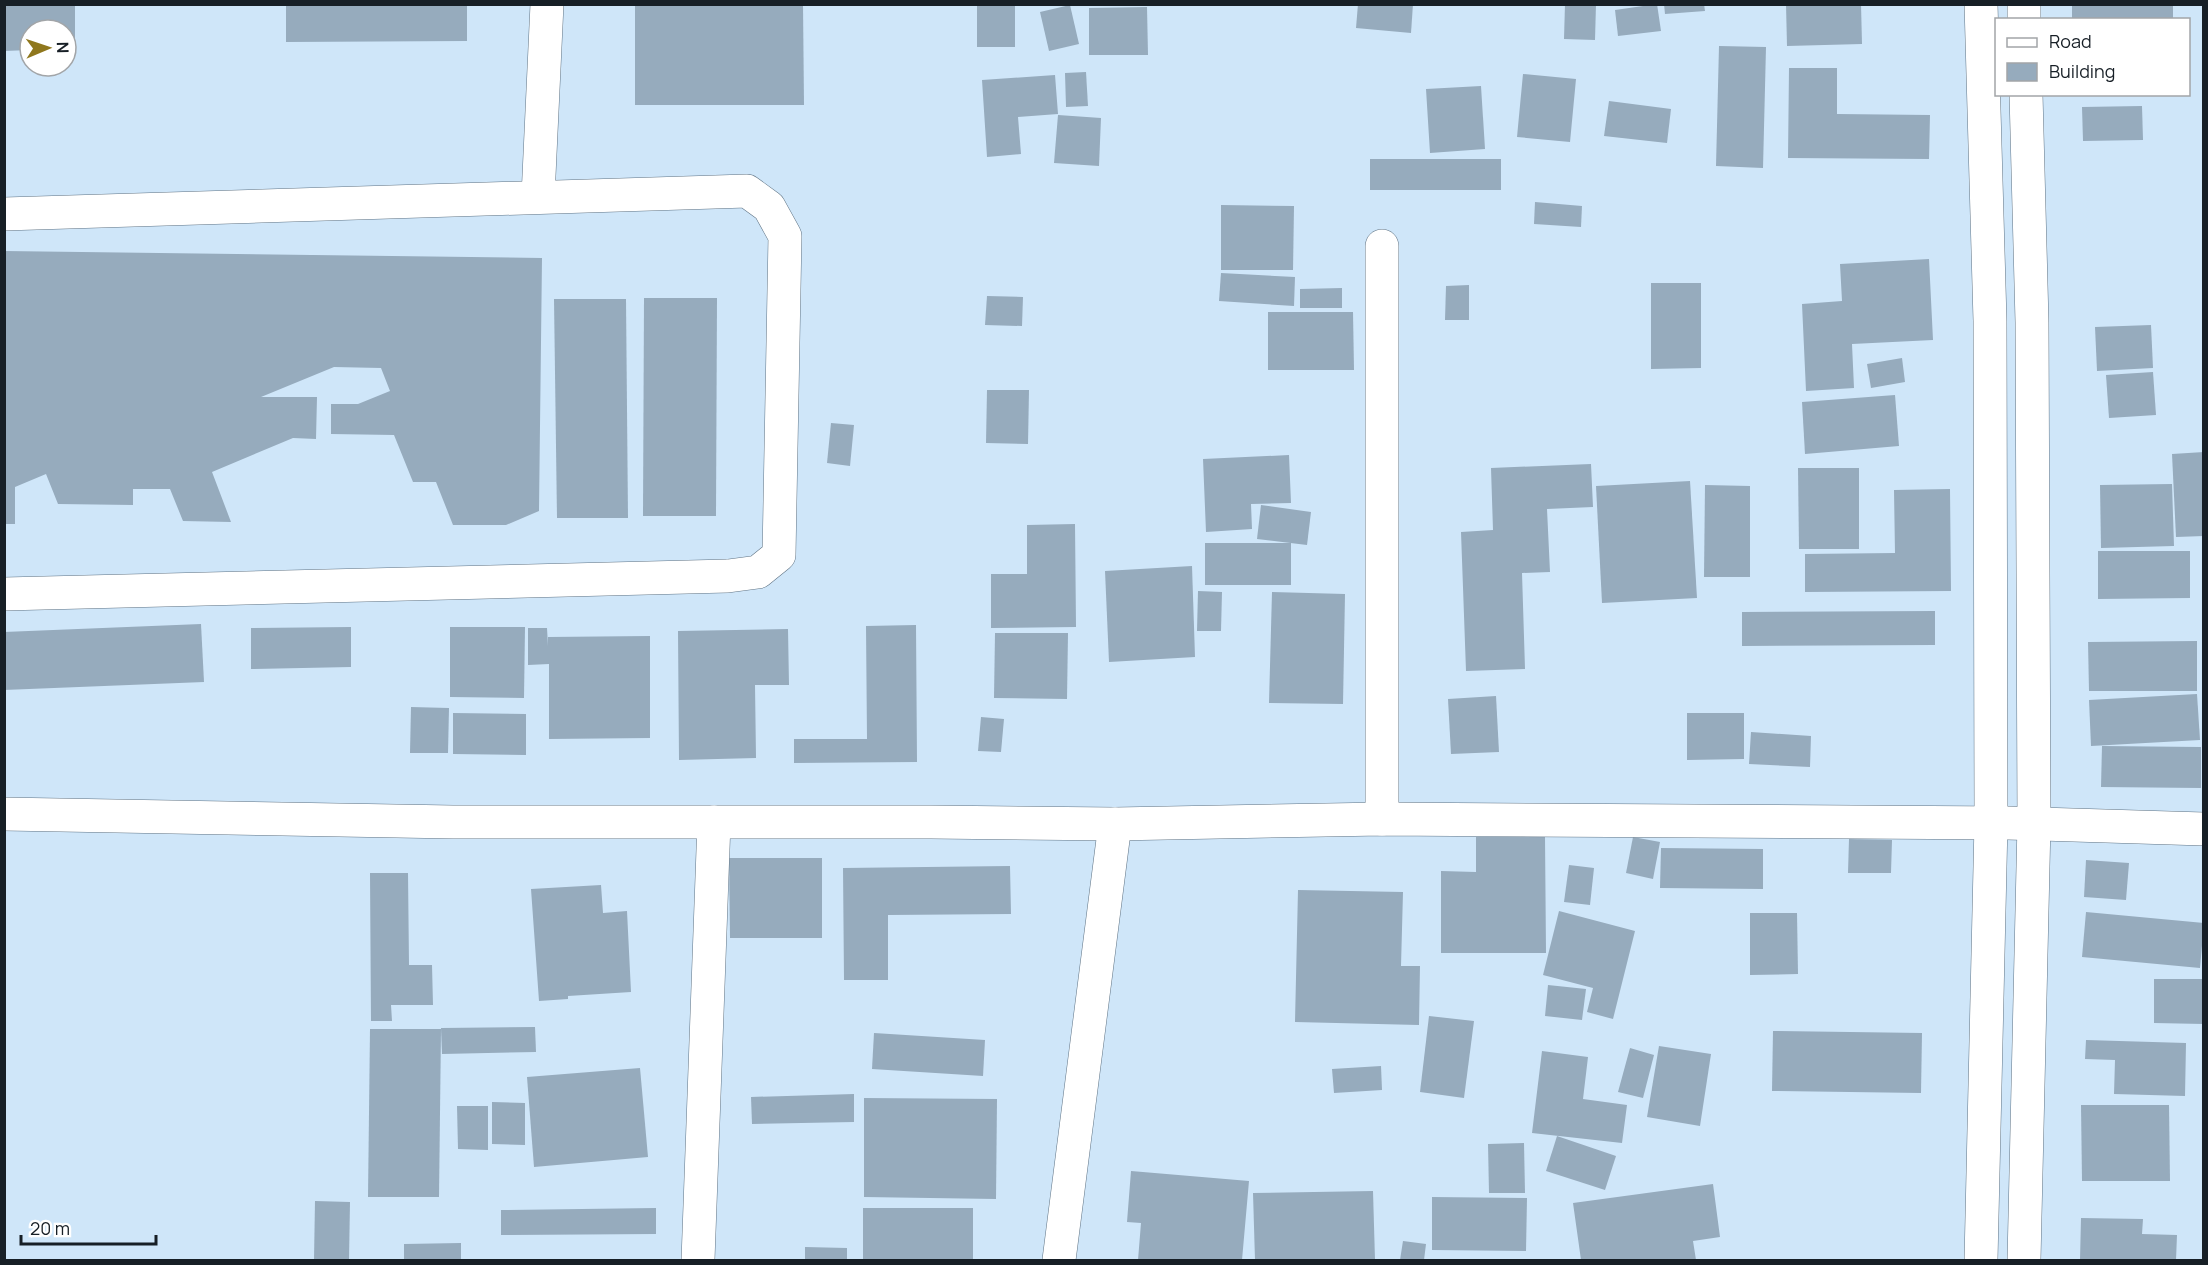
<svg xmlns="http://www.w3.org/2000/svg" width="2208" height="1265" font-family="Manrope,sans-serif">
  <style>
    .building { fill: #96abbd }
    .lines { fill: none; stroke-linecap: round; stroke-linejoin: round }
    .minor-casing { stroke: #607485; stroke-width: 34 }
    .major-casing { stroke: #607485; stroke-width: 34 }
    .minor { stroke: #fff; stroke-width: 33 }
    .major { stroke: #fff; stroke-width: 33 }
  </style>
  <rect width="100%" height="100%" fill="#cfe6f9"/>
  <g class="building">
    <path d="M4,4H75V50H66V30H30V50L4,51Z"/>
    <path d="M286,4H467V41L286,42Z"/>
    <path d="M635,4H803L804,105H635Z"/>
    <rect x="977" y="4" width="38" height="43"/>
    <path d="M1358,4H1413L1411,33L1356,28Z"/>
    <path d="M1565,4H1596L1595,40L1564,39Z"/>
    <path d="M1657,4L1661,31L1618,36L1615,10Z"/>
    <path d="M1664,4H1704L1705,11L1665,14Z"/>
    <path d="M1786,4H1861L1862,44L1787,46Z"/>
    <rect x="2072" y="4" width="101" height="16"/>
    <path d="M1070,5L1079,44L1049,51L1040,12Z"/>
    <path d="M1147,7L1148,55H1089V8Z"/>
    <path d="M1719,46L1766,47L1763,168L1716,166Z"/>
    <path d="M1789,68H1837V114L1930,115L1929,159L1788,158Z"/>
    <path d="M1086,72L1088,106L1066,107L1065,73Z"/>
    <path d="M1523,74L1576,79L1570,142L1517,137Z"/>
    <path d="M1055,75L1058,114L1018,117L1021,154L987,157L982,80Z"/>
    <path d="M1481,86L1485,149L1430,153L1426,89Z"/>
    <path d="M1609,101L1671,109L1667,143L1604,136Z"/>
    <path d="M2142,106L2143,140L2083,141L2082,107Z"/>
    <path d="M1058,115L1101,118L1099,166L1054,163Z"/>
    <rect x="1370" y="159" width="131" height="31"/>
    <path d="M1535,202L1582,206L1581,227L1534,224Z"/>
    <path d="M1221,205L1294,206L1293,270H1221Z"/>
    <path d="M4,251L542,258L539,511L506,525H453L436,482H413L394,435L331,434V404H358L390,391L381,368L334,367L261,397H317L316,439L293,438L212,472L231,522L183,521L170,489H133V505L58,504L46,474L15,487V524H4Z"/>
    <path d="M1929,259L1933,340L1852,344L1854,388L1806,391L1802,304L1842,301L1840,264Z"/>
    <path d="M1221,273L1295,277L1294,306L1219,301Z"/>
    <path d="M1651,283H1701V368L1651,369Z"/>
    <path d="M1469,285V320H1445L1446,286Z"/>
    <path d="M1342,288V308H1300V289Z"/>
    <path d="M987,296L1023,297L1022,326L985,325Z"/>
    <path d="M644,298H717L716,516H643Z"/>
    <path d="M554,299H626L628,518H557Z"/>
    <path d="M1268,312H1353L1354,370H1268Z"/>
    <path d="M2151,325L2153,368L2097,371L2095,327Z"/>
    <path d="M1902,358L1905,382L1871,388L1867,364Z"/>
    <path d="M2153,372L2156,415L2109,418L2106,375Z"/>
    <path d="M987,390H1029L1028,444L986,443Z"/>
    <path d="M1895,395L1899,446L1805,454L1802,402Z"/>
    <path d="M831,423L854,425L850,466L827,463Z"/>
    <path d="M2204,452V536L2176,537L2172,454Z"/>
    <path d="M1289,455L1291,503L1251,504L1252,529L1206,532L1203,459Z"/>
    <path d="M1591,464L1593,507L1547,509L1550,572L1522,573L1525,669L1466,671L1461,532L1493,530L1491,468Z"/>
    <path d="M1798,468H1859V549H1799Z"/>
    <path d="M1690,481L1697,598L1602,603L1596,486Z"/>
    <path d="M2172,484L2174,546L2101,548L2100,485Z"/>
    <path d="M1705,485L1750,486V577H1704Z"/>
    <path d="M1950,489L1951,591L1805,592V554L1895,553L1894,490Z"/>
    <path d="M1261,505L1311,512L1307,545L1257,539Z"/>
    <path d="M1075,524L1076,627L991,628V574H1027V525Z"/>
    <rect x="1205" y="543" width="86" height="42"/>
    <path d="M2098,551H2190V598L2098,599Z"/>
    <path d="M1192,566L1195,657L1109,662L1105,571Z"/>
    <path d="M1198,591L1222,592L1221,631H1197Z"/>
    <path d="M1272,592L1345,594L1343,704L1269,703Z"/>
    <path d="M1935,611V645L1742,646V612Z"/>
    <path d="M201,624L204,682L4,690V632Z"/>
    <path d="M916,625L917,762L794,763V739H867L866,626Z"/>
    <path d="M351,627V667L251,669V628Z"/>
    <path d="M450,627H525L524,698L450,697Z"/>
    <path d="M528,628H547L548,646V637L650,636V738L549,739V664L528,665Z"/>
    <path d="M788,629L789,685H755L756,758L679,760L678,631Z"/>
    <path d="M995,633H1068L1067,699L994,698Z"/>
    <path d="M2197,641V691H2089L2088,642Z"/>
    <path d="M2197,694L2200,740L2091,746L2089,700Z"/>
    <path d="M1496,696L1499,752L1451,754L1448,699Z"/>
    <path d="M411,707L449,708L448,753H410Z"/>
    <path d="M453,713L526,714V755L453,754Z"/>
    <path d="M1687,713H1744V759L1687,760Z"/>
    <path d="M981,717L1004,719L1001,752L978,751Z"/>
    <path d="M1751,732L1811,736L1810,767L1749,764Z"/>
    <path d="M2102,746L2201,747V788L2101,787Z"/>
    <path d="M1476,837H1545L1546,953H1441V871L1476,872Z"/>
    <path d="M1633,837L1660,842L1653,879L1626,873Z"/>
    <path d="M1849,839L1892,840L1891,873H1848Z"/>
    <path d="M1661,848L1763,849V889L1660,888Z"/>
    <path d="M729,858H822V938H730Z"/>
    <path d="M2086,860L2129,863L2126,900L2084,897Z"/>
    <path d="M1569,865L1594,868L1590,905L1564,902Z"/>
    <path d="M1010,866L1011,914L888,915V980H844L843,868Z"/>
    <path d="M370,873H408L409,965H432L433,1005H391L392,1021H371Z"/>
    <path d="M601,885L603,913L627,911L631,992L568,996V999L539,1001L531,889Z"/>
    <path d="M1298,890L1403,892L1401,966H1420L1419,1025L1295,1022Z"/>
    <path d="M1559,911L1635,931L1613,1019L1587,1012L1593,988L1543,975Z"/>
    <path d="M2086,912L2204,923L2200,968L2082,957Z"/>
    <path d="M1750,913H1797L1798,974L1750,975Z"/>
    <path d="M2154,979H2204V1024L2154,1023Z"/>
    <path d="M1548,985L1586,989L1582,1020L1545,1016Z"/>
    <path d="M1429,1016L1474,1021L1464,1098L1420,1092Z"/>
    <path d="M535,1027L536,1052L442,1054L441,1028Z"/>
    <path d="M370,1029H441L439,1197H368Z"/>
    <path d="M1773,1031L1922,1033L1921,1093L1772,1091Z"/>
    <path d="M874,1033L985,1040L983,1076L872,1069Z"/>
    <path d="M2086,1040L2186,1043L2185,1096L2114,1094L2115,1060L2085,1059Z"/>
    <path d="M1659,1046L1711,1054L1700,1126L1647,1117Z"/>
    <path d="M1630,1048L1654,1055L1643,1098L1618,1092Z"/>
    <path d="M1542,1051L1588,1057L1583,1099L1627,1105L1622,1143L1532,1133Z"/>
    <path d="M1381,1066L1382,1090L1334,1093L1332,1069Z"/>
    <path d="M640,1068L648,1157L534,1167L527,1077Z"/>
    <path d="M854,1094V1122L752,1124L751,1097Z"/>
    <path d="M864,1098L997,1099L996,1199L864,1197Z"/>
    <path d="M492,1102L525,1103V1145L492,1144Z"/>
    <path d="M2081,1105H2169L2170,1181H2082Z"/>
    <path d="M457,1106H488V1150L458,1149Z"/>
    <path d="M1557,1136L1616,1156L1605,1190L1546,1171Z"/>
    <path d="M1524,1143L1525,1193H1489L1488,1144Z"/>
    <path d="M1131,1171L1249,1181L1242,1260H1138L1141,1223L1127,1222Z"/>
    <path d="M1713,1184L1720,1237L1693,1241L1696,1260H1581L1573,1203Z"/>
    <path d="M1373,1191L1375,1260H1255L1253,1193Z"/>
    <path d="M1432,1197L1527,1198L1526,1251L1432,1250Z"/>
    <path d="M315,1201L350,1202L349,1260H314Z"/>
    <path d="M656,1208V1234L501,1235V1210Z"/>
    <rect x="863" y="1208" width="110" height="52"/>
    <path d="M2081,1218L2143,1219L2142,1234L2177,1235L2176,1260H2080Z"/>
    <path d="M1403,1241L1426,1244L1424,1260H1400Z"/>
    <path d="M461,1243V1260H404V1244Z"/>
    <path d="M805,1247L847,1248V1260H805Z"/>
  </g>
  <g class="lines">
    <g class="minor-casing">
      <g id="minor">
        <path d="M538,197L547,4"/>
        <path d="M4,214L747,191L769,207L785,236L779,555L758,572L728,576L4,594"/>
        <path d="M4,814L453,822H931L1115,824L1382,819L2007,823L2204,829"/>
        <path d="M1382,819V246"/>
        <path d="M698,1260L714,822"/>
        <path d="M1059,1260L1115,824"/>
      </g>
    </g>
    <g class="major-casing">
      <g id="major">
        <path d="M1981,4L1990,321L1991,823L1981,1260"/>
        <path d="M2024,4V20"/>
        <path d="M2024,1260L2034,823L2032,322L2026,94"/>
      </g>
    </g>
    <use href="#minor" class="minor"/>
    <use href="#major" class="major"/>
  </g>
  <rect width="2208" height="1265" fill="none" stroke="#171f26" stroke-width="12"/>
  <rect x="1995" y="18" width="195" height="78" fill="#ffffff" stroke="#a2a5a8" stroke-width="1.5"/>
  <rect x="2007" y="38" width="30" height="9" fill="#ffffff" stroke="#a2a5a8" stroke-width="1.5"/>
  <text x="2049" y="48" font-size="18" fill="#171f26">Road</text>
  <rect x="2007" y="63" width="30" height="18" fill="#96abbd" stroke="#a2a5a8" stroke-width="1.5"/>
  <text x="2049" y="78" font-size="18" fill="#171f26">Building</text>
  <g transform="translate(48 48) rotate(88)"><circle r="28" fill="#ffffff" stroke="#a2a5a8" stroke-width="1.5"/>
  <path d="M0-4.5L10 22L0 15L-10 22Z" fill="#8f771d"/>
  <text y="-9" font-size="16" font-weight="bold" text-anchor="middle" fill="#171f26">N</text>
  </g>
  <path d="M21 1235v9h135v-9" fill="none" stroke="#171f26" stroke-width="3"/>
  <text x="30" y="1235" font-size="18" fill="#171f26" stroke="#ffffff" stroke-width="4.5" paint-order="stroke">20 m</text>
</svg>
